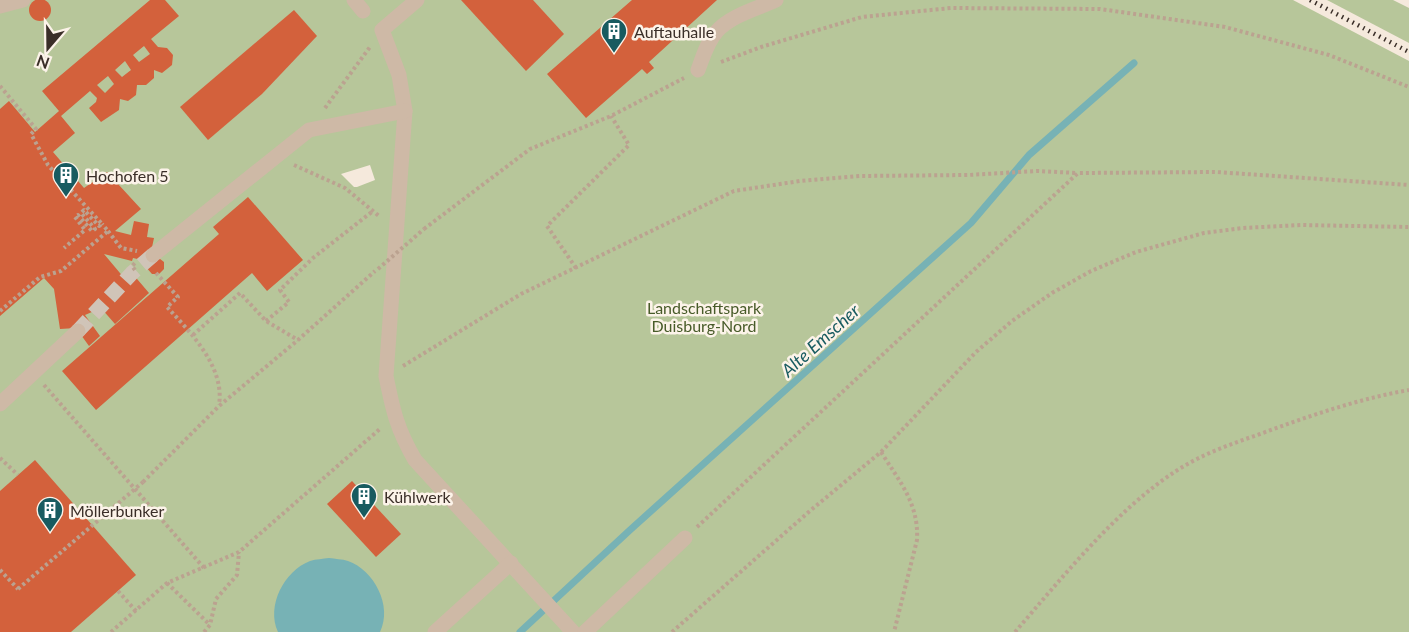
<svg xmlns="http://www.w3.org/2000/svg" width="1409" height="632" font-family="Lato,sans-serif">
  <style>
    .green { fill: #b7c69a }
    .water { fill: #77b2b5 }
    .pier { fill: #f5e9dc }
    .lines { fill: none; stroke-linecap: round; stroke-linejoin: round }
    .stream { stroke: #77b2b5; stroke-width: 7 }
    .building { fill: #d3613c; fill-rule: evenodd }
    .minor-tunnel { stroke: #d0c4b8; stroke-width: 15; stroke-dasharray: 15 8; stroke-linecap: butt }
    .path { stroke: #bba290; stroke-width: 4; stroke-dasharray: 3 3; stroke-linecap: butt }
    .minor { stroke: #ceb9a6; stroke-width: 15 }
    .rail { stroke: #3a2e28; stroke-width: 4.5; stroke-dasharray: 1.5 4.5; stroke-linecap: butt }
    .path-bridge { stroke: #bba290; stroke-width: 4; stroke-dasharray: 3 3; stroke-linecap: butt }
    .labels { text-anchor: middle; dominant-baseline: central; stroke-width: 5; stroke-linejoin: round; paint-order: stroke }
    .poi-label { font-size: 16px; fill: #3a2e28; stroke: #fcf3e9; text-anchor: start }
    .park-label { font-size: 16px; fill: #485b29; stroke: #fcf3e9 }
    .water-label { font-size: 18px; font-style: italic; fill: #185b60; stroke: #fcf3e9 }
  </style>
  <rect width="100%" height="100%" fill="#f5e9dc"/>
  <g class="green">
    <path d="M0,0H1293L1409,61V632H0Z"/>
    <path d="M1327,0H1393L1409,8V43Z"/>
  </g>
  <path class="water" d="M329,558C335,559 342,559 348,561C374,570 393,606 380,632H278C266,606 284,571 310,561C316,559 323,559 329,558Z"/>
  <path class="pier" d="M370,165L375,180L357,187H354L341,174Z"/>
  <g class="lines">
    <path class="stream" d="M520,632L630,530L971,223L1029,155L1134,63"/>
  </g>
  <g class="building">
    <circle cx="40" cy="10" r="11"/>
    <path d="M150,0H165L179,16L151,39L158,47L167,48L173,55L172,65L162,73L154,70V78L146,85H137L136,95L128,101L120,99L119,110L101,122L89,108L96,102L97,98L90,91L61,116L75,133L53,152L84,188L107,172L141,209L115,231L131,235L134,221L149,224L147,237L154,238L151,252L164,262V269L159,274H152L145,266L146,261L133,258L132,261L104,254L125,279L132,273L149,293L115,324L101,308L85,315L100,336L89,346L76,328L60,329L54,289L44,278L0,316V109L9,101L35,132L59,111L42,91ZM144,46L150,54L139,62L133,55ZM125,61L131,70L122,77L115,70ZM108,76L114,84L105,93L97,85Z"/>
    <path d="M461,0H533L564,34L526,71Z"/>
    <path d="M632,0H717L649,62L654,68L647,74L642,69L586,118L547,74Z"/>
    <path d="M294,10L317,36L262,94L208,140L180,107Z"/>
    <path d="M248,197L303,260L267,291L252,273L96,410L62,371L219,234L213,227Z"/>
    <path d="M35,460L136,575L71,632H0V491Z"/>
    <path d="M352,481L401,534L376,557L327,504Z"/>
  </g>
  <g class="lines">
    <path class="minor-tunnel" d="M78,331L132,273L153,255"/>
    <g class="path">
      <path d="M721,62L761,47L862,17L951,8L1100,9L1225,27L1329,55L1409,87"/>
      <path d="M0,86L36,129L31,134L48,165L102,224L99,226L84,210L81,213L95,229L92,231L78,215L75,217L85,230L64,248"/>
      <path d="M325,108L370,47"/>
      <path d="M294,165L345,188L379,216"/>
      <path d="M424,229L530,149L611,116L684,78"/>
      <path d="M108,231L121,248L137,251"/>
      <path d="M576,268L547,226L629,145L611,116"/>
      <path d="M135,270L132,266L136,262"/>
      <path d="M156,273L178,297L167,307C191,333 225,367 219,405"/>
      <path d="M0,311L40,277L61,271L108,231L102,224"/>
      <path d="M266,321L289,302L280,290L313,258L373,211"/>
      <path d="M193,335L240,293L266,321L298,340"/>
      <path d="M403,366L521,294L734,191L800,181L860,176L968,175L1037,171L1077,173"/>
      <path d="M44,385L204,568"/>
      <path d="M881,452C900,482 919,504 917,540L894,632"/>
      <path d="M0,458L18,475"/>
      <path d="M143,482L219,406L298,340L375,271"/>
      <path d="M697,527L1078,173L1216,172L1409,185"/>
      <path d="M0,570L18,589"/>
      <path d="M167,583L210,625"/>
      <path d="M118,591L136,611"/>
      <path d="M111,632L167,583L239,552L381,428"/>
      <path d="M204,632L210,625L216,599L237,575L239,552"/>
      <path d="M672,632L811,510L881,452L976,352L1012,321L1052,293L1091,271L1136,252L1204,233L1243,228L1301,225L1409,227"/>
      <path d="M1015,632C1062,578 1116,510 1176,471C1202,454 1231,444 1260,434C1309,416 1358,399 1409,390"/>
    </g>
    <g class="minor">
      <path d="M354,0L363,11"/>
      <path d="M417,0L382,30L399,75L405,111L386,376C393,411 397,429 415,460L573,632"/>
      <path d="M0,6L23,0"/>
      <path d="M698,70C703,57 707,42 717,31C732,15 757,9 776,0"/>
      <path d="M153,255L309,130L405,111"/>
      <path d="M0,404L78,331"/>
      <path d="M435,632L511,563"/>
      <path d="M585,632L685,538"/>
    </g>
    <path class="rail" d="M1310,0L1409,52"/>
    <g class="path-bridge">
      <path d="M378,269L424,229"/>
      <path d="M18,589L143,482"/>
    </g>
  </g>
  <defs>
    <g id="building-pin" transform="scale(1.35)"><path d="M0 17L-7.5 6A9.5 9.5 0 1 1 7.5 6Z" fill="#185b60" stroke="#fcf3e9"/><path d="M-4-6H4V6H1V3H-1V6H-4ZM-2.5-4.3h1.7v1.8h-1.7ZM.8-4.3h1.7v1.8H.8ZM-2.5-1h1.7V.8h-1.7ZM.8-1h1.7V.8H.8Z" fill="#fff"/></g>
  </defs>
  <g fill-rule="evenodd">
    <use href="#building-pin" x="614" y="31"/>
    <use href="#building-pin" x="66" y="175"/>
    <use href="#building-pin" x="364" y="496"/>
    <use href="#building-pin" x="50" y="510"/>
  </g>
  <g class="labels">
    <g class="poi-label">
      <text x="634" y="31">Auftauhalle</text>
      <text x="86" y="175">Hochofen 5</text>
      <text x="384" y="496">Kühlwerk</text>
      <text x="70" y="510">Möllerbunker</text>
    </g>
    <g class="park-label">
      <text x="704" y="307">Landschaftspark<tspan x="704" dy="18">Duisburg-Nord</tspan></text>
    </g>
    <g class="water-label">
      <text transform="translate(820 340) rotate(-42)">Alte Emscher</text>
    </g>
  </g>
  <g transform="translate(48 48) rotate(200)" stroke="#fcf3e9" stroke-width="4.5" paint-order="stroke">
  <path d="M0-4.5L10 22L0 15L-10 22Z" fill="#3a2e28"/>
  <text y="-9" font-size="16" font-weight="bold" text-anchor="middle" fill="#3a2e28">N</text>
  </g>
</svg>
